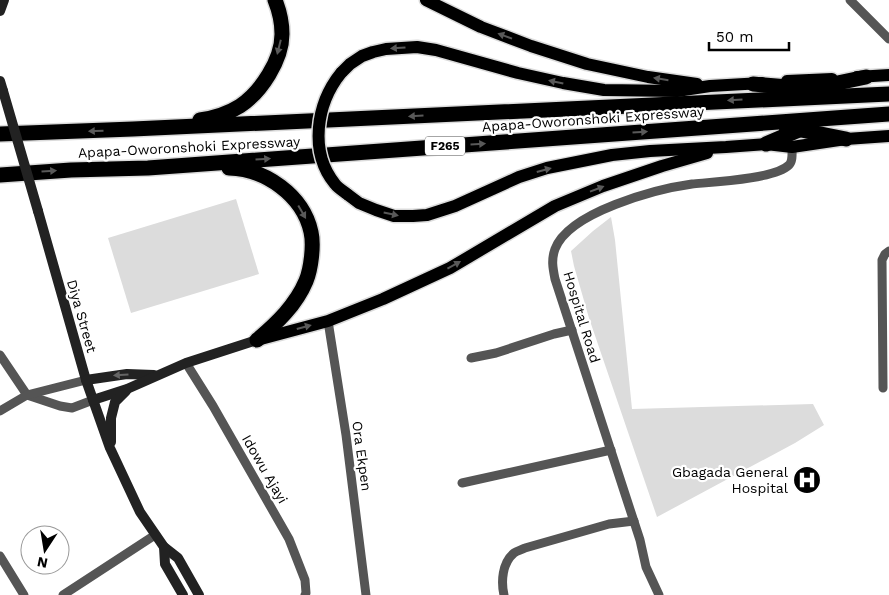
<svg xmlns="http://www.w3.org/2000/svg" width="889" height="595" font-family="'Work Sans',sans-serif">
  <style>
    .green { fill: #dcdcdc }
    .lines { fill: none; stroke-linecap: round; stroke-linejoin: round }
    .primary-casing { stroke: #dbdbdb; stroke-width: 15 }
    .highway-casing { stroke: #dbdbdb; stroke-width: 18 }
    .street { stroke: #555; stroke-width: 9 }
    .secondary { stroke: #222; stroke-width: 10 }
    .primary { stroke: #000; stroke-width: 12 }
    .highway { stroke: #000; stroke-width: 15 }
    .primary-bridge-casing { stroke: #dbdbdb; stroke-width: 15; stroke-linecap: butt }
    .secondary-bridge { stroke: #222; stroke-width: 10 }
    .primary-bridge { stroke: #000; stroke-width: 12 }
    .oneway { fill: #595959 }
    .oneway2 { fill: #646464 }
    .labels { text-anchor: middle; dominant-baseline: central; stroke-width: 4.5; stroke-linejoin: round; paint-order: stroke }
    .shield { fill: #fff; stroke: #4c4c4c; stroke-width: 1 }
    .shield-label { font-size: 12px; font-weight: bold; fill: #000 }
    .street-label { font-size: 14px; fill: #000; stroke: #fff }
    .poi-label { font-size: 14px; fill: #000; stroke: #fff; text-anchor: end }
  </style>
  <rect width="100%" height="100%" fill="#fff"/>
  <g class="green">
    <path d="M236,199L259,274L131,313L108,238Z"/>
    <path d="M611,217L615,240L632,409L813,404L824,425L795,443L657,517L589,318L574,266L571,251L593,231Z"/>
  </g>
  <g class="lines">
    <g class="primary-casing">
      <g id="primary">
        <path d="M426,0L481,27L531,46L587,64L648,77L697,84"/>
        <path d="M341,73L350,64L362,56L373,52L386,49L417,47L436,50L518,73L563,83L604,90L677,91L710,86L762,83"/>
        <path d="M857,77L889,75"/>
        <path d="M787,81L832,79"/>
        <path d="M347,194L359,203L376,210L394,216H413L427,215L455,206L519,177L547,168L612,155L650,151L726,147L766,144L792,147L846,139L889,136"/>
        <path d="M257,340L328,321L383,299L450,268L555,206L603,186L662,166L707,153"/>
      </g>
    </g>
    <g class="highway-casing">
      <g id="highway">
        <path d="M753,84L812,89"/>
        <path d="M804,90L866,77"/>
        <path d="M200,120C213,118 229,113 240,106C261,92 282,60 282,34C282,23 279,10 275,0"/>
        <path d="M786,127L846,139"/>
        <path d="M0,134L133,129L889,94"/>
        <path d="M766,144L801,129"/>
        <path d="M229,168C265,169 303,195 311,232C314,245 311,269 306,281C296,305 277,323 257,340"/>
        <path d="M0,175L71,170L148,168L889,114"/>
      </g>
    </g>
    <g class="street">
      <path d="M850,0L889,39"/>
      <path d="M328,321L346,435L366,595"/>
      <path d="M0,355L27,395L60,406L72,408L93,400"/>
      <path d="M471,358L496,353L554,334L572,330"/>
      <path d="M186,363L213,406L289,539L305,580L306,593L305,595"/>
      <path d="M883,388L882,260L885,254L889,251"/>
      <path d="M0,411L27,395L86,380"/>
      <path d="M462,483L611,450"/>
      <path d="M0,556L24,595"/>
      <path d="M63,595L155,535"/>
      <path d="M504,595C501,582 502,563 514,553C517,551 521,550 525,548L609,524L634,521"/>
      <path d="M659,595L646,567L640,540L555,279C553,269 551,260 555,249C569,212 656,189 692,184C713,182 775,179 789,165C793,161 792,153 792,147"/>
    </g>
    <g class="secondary">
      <path d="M0,11L4,0"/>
      <path d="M0,81L3,91"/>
      <path d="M38,211L86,380L110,448L140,512L164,547L178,558L199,595"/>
      <path d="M86,380L127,374L154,375"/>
      <path d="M93,400L127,389L186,363L257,340"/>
      <path d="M111,442V418L115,402L126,391"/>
      <path d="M164,547L165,564L183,595"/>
    </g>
    <use href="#primary" class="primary"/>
    <use href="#highway" class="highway"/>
    <g class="primary-bridge-casing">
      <path id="primary-bridge" d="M341,73C316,104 309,152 335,184C338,188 343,191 347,194"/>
    </g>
    <path class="secondary-bridge" d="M3,91L38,211"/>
    <use href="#primary-bridge" class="primary-bridge"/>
  </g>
  <defs><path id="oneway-solid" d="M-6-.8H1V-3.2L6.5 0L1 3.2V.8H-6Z" transform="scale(1.25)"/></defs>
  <g class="oneway">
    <use href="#oneway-solid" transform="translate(505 36) rotate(-160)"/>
    <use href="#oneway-solid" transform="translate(279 47) rotate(104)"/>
    <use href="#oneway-solid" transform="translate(398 48) rotate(176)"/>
    <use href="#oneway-solid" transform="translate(661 79) rotate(-171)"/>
    <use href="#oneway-solid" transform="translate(556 82) rotate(-168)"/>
    <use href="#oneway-solid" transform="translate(735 100) rotate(177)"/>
    <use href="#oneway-solid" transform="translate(416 116) rotate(177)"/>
    <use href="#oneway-solid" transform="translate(96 131) rotate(178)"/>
    <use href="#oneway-solid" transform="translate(640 132) rotate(-4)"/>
    <use href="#oneway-solid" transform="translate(478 144) rotate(-4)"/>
    <use href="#oneway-solid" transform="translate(263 159) rotate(-4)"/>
    <use href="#oneway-solid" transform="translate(544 170) rotate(-15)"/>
    <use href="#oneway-solid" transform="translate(49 171) rotate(-4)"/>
    <use href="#oneway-solid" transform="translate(597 189) rotate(-21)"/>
    <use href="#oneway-solid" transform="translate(302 212) rotate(60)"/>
    <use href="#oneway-solid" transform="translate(391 214) rotate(12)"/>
    <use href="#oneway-solid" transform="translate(454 265) rotate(-29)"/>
    <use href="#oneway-solid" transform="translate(304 327) rotate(-15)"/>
  </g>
  <use class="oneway2" href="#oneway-solid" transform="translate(121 375) rotate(176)"/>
  <defs>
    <g id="hospital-disc" transform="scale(1.4375)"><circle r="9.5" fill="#000" stroke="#fff"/><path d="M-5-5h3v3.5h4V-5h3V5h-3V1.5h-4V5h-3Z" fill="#fff"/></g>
  </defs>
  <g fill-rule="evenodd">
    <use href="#hospital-disc" x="807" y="480"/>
  </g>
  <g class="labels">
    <rect class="shield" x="425" y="136.5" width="40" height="19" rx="4"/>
    <g class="shield-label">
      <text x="445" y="146">F265</text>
    </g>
    <g class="street-label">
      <text transform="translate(593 119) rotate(-4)">Apapa-Oworonshoki Expressway</text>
      <text transform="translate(189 147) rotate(-3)">Apapa-Oworonshoki Expressway</text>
      <text transform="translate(82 316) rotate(74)">Diya Street</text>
      <text transform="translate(582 317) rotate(73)">Hospital Road</text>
      <text transform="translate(362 456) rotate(82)">Ora Ekpen</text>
      <text transform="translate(265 469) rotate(60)">Idowu Ajayi</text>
    </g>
    <g class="poi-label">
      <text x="788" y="472">Gbagada General<tspan x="788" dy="16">Hospital</tspan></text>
    </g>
  </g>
  <g transform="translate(45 550) rotate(192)"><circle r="24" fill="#ffffff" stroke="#999999"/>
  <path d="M0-4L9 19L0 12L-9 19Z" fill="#000000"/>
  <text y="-8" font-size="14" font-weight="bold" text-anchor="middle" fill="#000000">N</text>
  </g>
  <path d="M709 42v8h80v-8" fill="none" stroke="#000000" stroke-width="2.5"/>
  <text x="716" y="42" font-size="15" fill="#000000" stroke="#ffffff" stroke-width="4" paint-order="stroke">50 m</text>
</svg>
